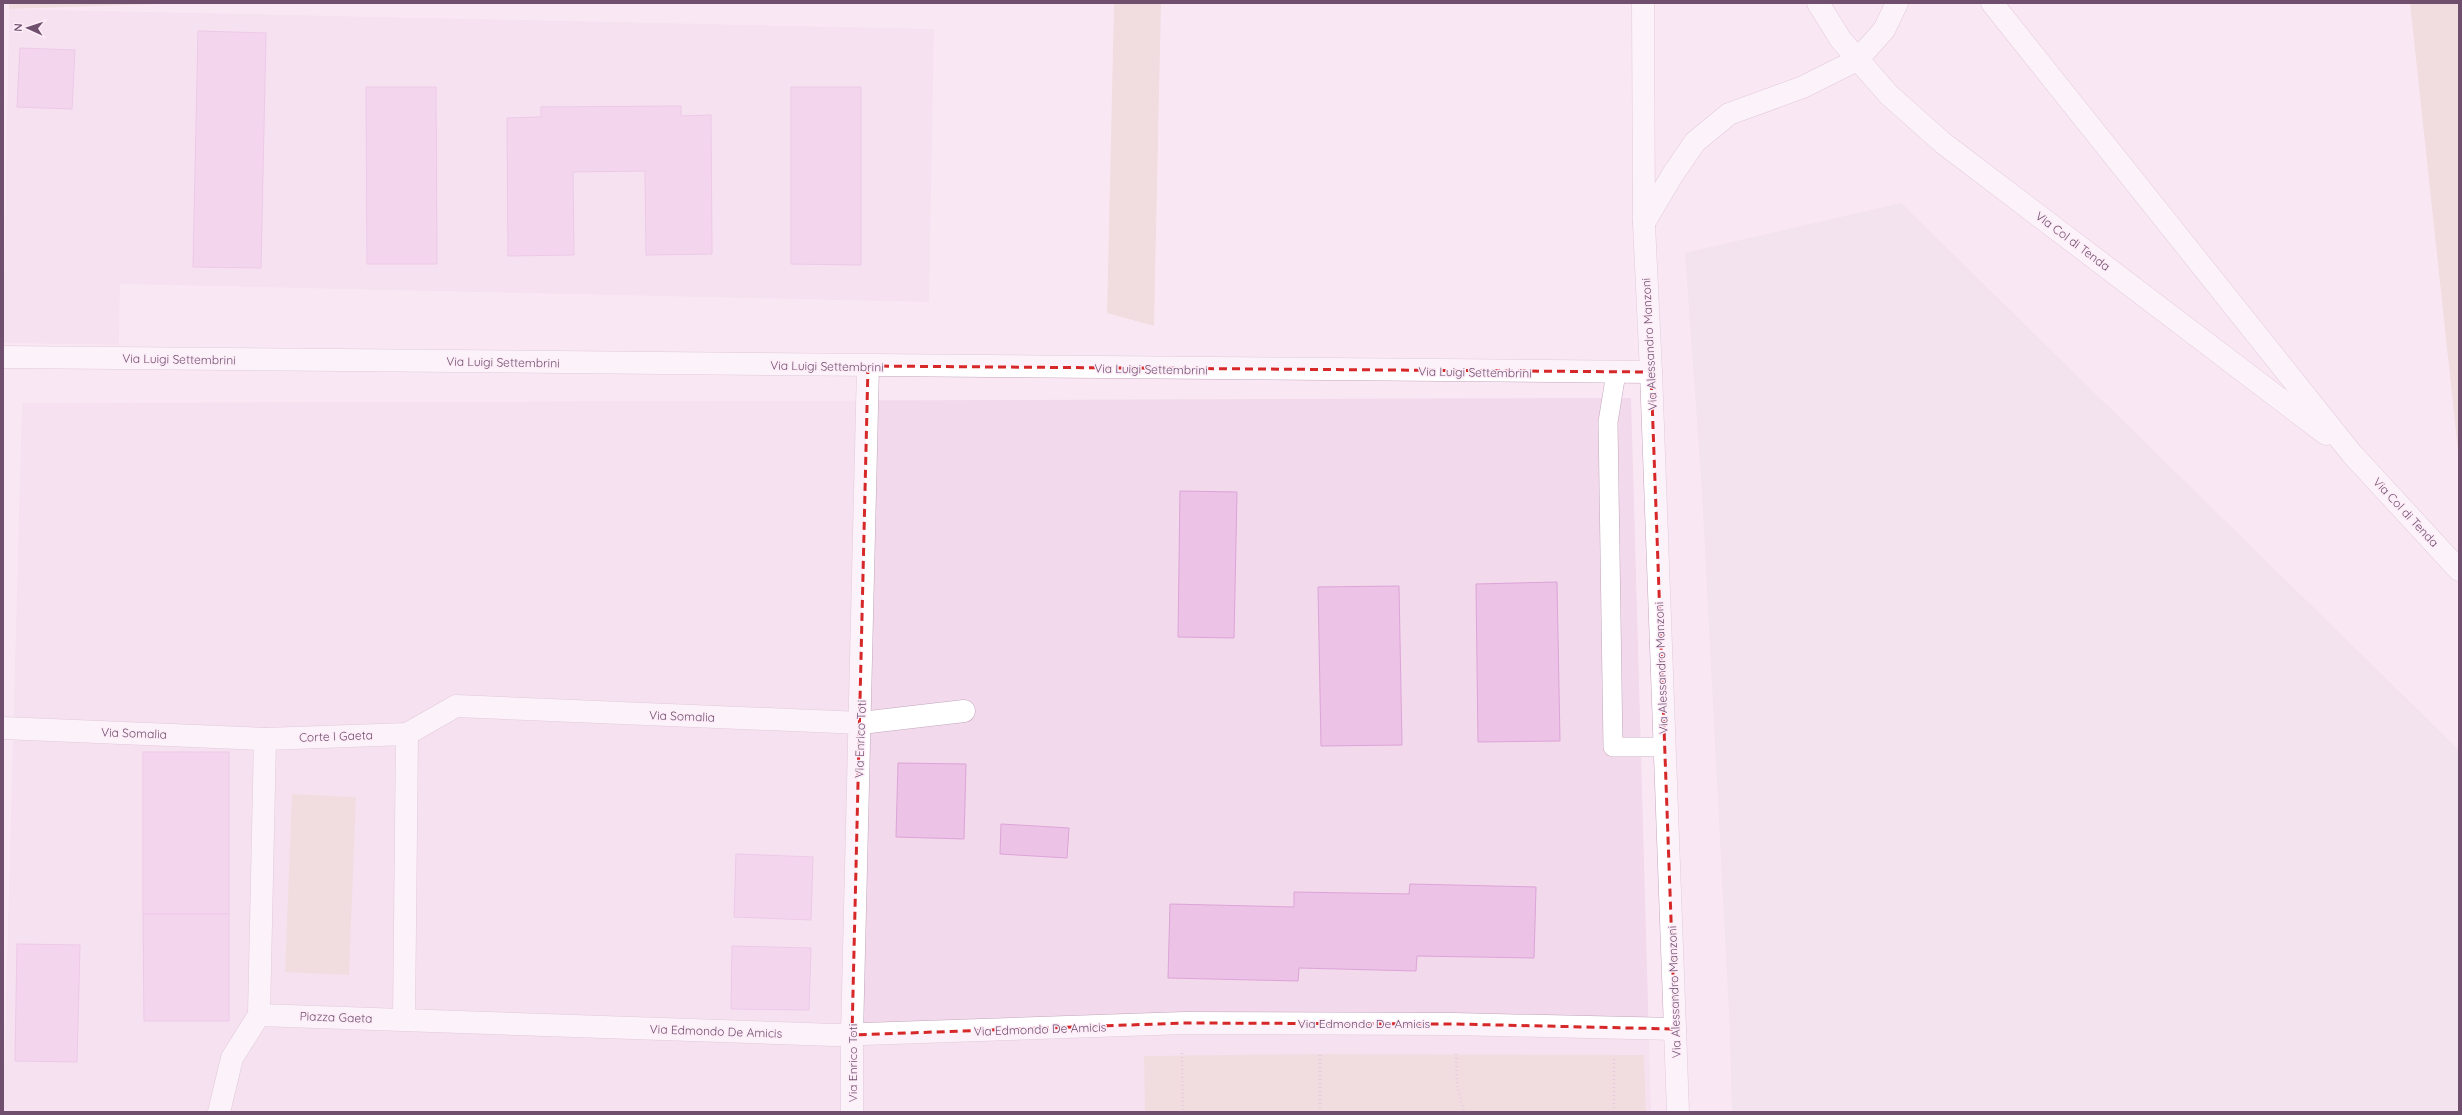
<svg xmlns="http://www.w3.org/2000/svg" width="2462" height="1115" font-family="Quicksand,sans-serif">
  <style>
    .residential { fill: #f2d9eb }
    .industrial { fill: #e9dde6 }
    .green { fill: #e6d1c7 }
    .building { fill: #ecc2e7; stroke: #dda4d7 }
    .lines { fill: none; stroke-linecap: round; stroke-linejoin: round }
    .service-casing { stroke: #c2a6be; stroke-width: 20 }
    .minor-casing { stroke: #c2a6be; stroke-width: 23 }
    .secondary-casing { stroke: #c6a5c1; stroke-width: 23 }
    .path { stroke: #d1a5cc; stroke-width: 2.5; stroke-dasharray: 1 3; stroke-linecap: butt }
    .service { stroke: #fff; stroke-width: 19 }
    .minor { stroke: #fff; stroke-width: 22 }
    .secondary { stroke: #fff; stroke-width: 22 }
    .marked { fill: none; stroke: #d62828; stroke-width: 3; stroke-dasharray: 8 5; stroke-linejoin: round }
    .labels { text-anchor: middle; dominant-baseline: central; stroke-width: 3; stroke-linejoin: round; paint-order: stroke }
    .street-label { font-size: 12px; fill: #704e6e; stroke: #fdedf8 }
  </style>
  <rect width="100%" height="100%" fill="#fae7f4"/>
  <g class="residential">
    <path d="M9,9L934,29L929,302L120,284L119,345L3,343Z"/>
    <path d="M1631,398L1651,1112H3L22,403Z"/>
  </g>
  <path class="industrial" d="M1901,203L2459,750V1112H1732L1730,1032L1702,491L1685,253Z"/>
  <g class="green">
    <path d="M9,3H187L9,9Z"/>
    <path d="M1114,3H1161L1154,326L1107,313Z"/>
    <path d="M2410,3H2459V460Z"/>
    <path d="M292,794L356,797L349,975L285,972Z"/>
    <path d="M1320,1054L1644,1055L1646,1112H1145L1144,1056Z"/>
  </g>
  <g class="building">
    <path d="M198,31L266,33L261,268L193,267Z"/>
    <path d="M20,48L75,50L72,109L17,107Z"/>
    <path d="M366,87H436L437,264H367Z"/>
    <path d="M791,87H861V265L791,264Z"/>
    <path d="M681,106V116L711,115L712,254L646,255L645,171L573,172L574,255L508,256L507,118L541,117V107Z"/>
    <path d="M1180,491L1237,492L1234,638L1178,637Z"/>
    <path d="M1557,582L1560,741L1478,742L1476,584Z"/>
    <path d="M1399,586L1402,745L1321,746L1318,587Z"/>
    <rect x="143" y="752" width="86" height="162"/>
    <path d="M898,763L966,764L964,839L896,837Z"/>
    <path d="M1001,824L1069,828L1067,858L1000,854Z"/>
    <path d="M736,854L813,857L811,920L734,917Z"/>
    <path d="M1410,884L1536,887L1534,958L1417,956L1416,971L1299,968L1298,981L1168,978L1170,904L1294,907V892L1409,894Z"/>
    <path d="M143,914H229V1021H144Z"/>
    <path d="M17,944L80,945L77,1062L15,1061Z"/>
    <path d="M732,946L811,948L809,1010L731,1009Z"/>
  </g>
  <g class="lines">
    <g class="service-casing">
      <path id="service" d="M1616,373L1608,422L1613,747H1664"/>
    </g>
    <g class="minor-casing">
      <g id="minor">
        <path d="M3,357L1651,372"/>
        <path d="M3,728L265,739L407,734L456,706L861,723L964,711"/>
        <path d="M265,739L259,1015L834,1035L1184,1023L1454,1024L1675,1029"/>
        <path d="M404,1019L407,734"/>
        <path d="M219,1112L232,1058L259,1015"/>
        <path d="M852,1112V1035L868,366"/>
      </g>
    </g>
    <g class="secondary-casing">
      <g id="secondary">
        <path d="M1643,3L1644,224L1651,372L1678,1112"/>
        <path d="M1818,3L1841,40L1889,95L1943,143L2326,434"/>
        <path d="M1992,3L2352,454L2459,570"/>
        <path d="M1644,223L1673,174L1695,142L1729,114L1803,87L1857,60L1884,30L1897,3"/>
      </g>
    </g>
    <g class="path">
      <path d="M1182,1053L1183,1112"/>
      <path d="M1456,1054L1457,1085L1464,1112"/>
      <path d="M1320,1112V1055"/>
      <path d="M1614,1112V1059"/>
    </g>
    <use href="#service" class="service"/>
    <use href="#minor" class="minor"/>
    <use href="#secondary" class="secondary"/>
  </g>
  <path d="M0 0H2462V1115H0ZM868,366L1651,372L1675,1029L1454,1024L1184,1023L852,1035Z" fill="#fae7f4" fill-opacity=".55" fill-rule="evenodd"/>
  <path class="marked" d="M868,366L1651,372L1675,1029L1454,1024L1184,1023L852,1035Z"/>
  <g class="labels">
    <g class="street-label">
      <text transform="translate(2073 241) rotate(37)">Via Col di Tenda</text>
      <text transform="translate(1649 344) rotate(-93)">Via Alessandro Manzoni</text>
      <text transform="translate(179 359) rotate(1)">Via Luigi Settembrini</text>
      <text transform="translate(503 362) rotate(1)">Via Luigi Settembrini</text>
      <text transform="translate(827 366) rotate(1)">Via Luigi Settembrini</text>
      <text transform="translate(1151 369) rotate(1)">Via Luigi Settembrini</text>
      <text transform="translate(1475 372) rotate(1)">Via Luigi Settembrini</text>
      <text transform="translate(2406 512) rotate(47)">Via Col di Tenda</text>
      <text transform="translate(1661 668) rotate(-92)">Via Alessandro Manzoni</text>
      <text transform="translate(682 716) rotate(2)">Via Somalia</text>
      <text transform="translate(134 733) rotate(2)">Via Somalia</text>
      <text transform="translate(336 736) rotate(-2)">Corte I Gaeta</text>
      <text transform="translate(860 739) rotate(-88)">Via Enrico Toti</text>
      <text transform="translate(1674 992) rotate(-92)">Via Alessandro Manzoni</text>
      <text transform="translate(336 1017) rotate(2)">Piazza Gaeta</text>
      <text x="1364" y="1023">Via Edmondo De Amicis</text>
      <text transform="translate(1040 1029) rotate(-2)">Via Edmondo De Amicis</text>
      <text transform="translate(716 1031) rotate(2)">Via Edmondo De Amicis</text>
      <text transform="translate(852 1063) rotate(-90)">Via Enrico Toti</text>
    </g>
  </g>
  <rect width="2462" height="1115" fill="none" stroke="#704e6e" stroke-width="8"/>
  <g transform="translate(28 28) rotate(273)" stroke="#fdedf8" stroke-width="3" paint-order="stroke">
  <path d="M0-3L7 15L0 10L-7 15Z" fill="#704e6e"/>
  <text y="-6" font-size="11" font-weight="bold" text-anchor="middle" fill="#704e6e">N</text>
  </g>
</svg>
